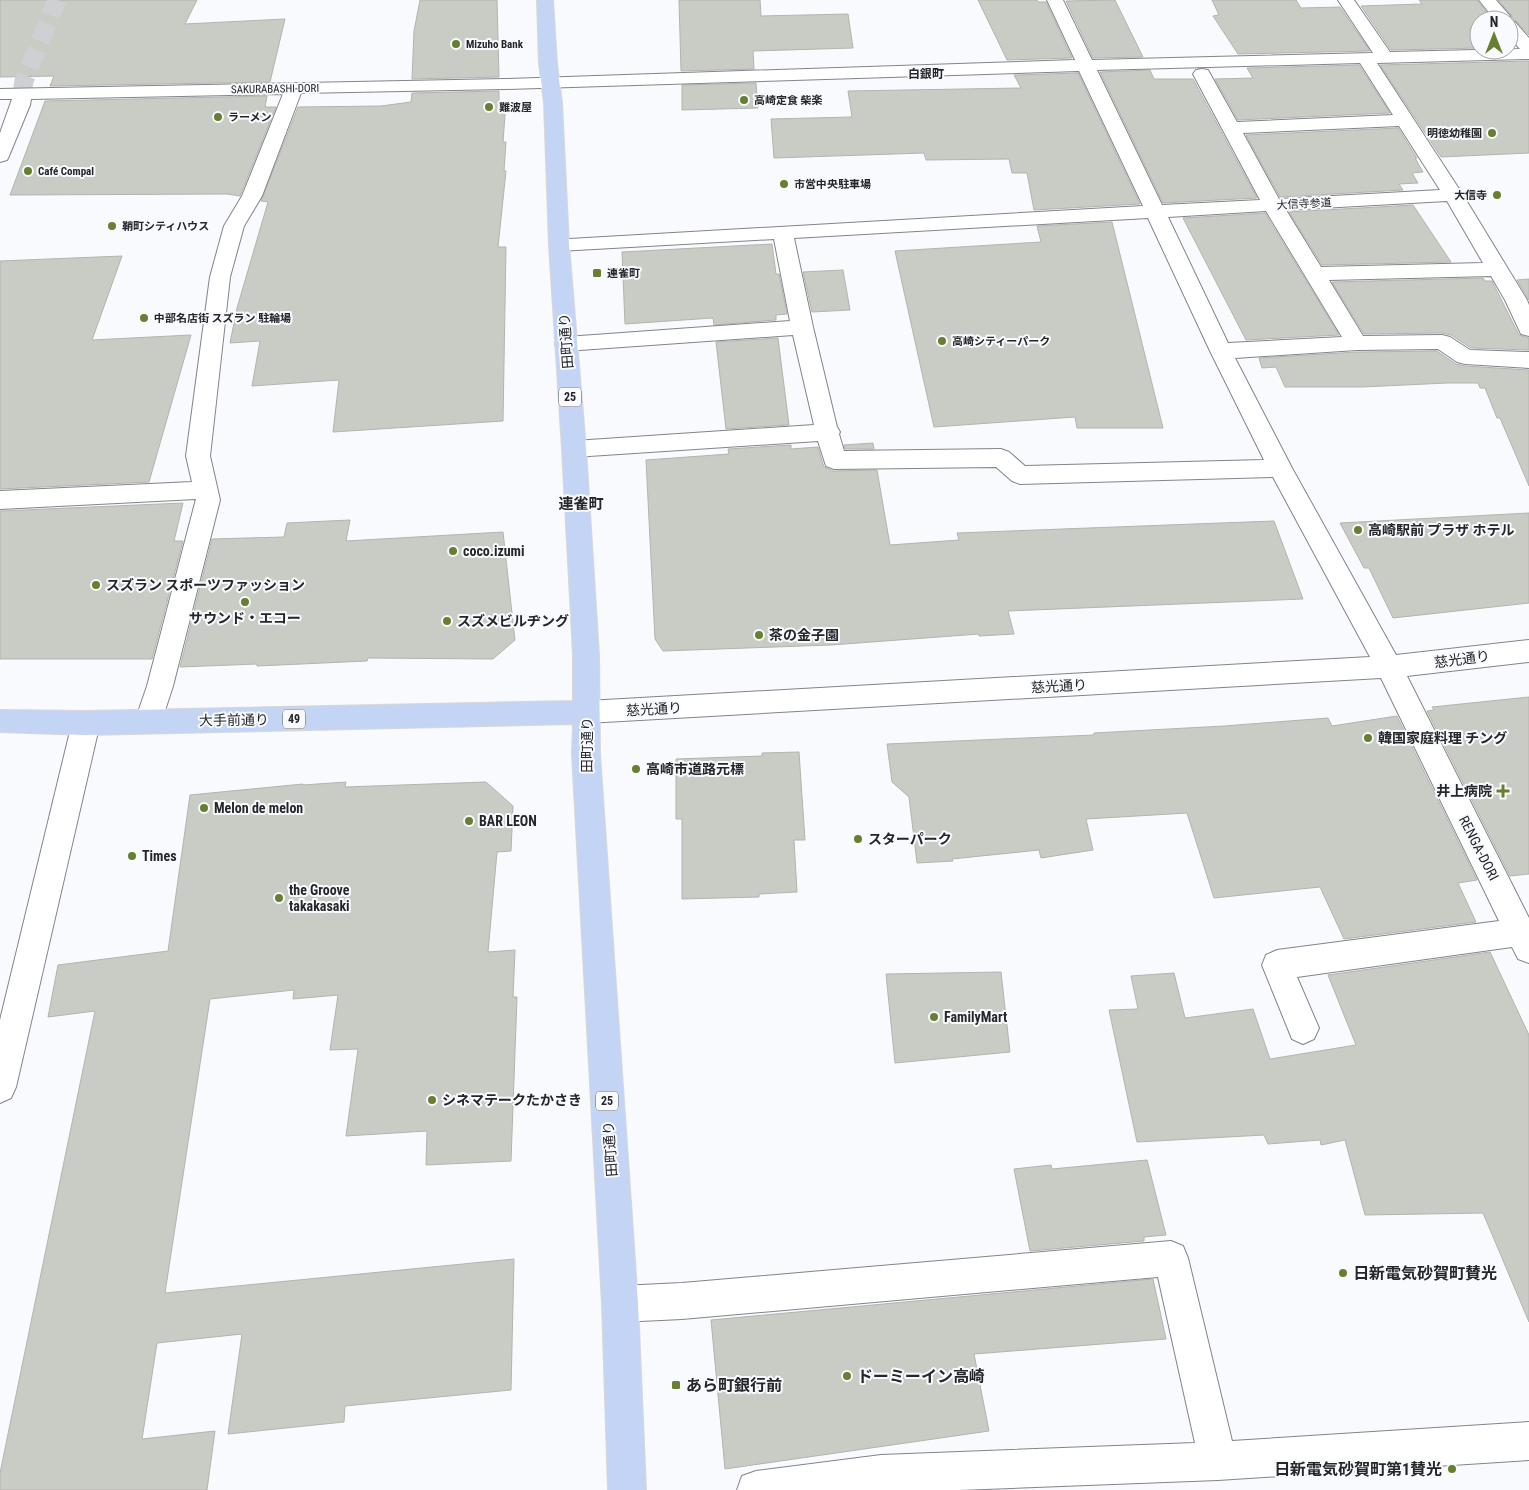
<svg xmlns="http://www.w3.org/2000/svg" width="1529" height="1490" font-family="'Roboto Condensed','Noto Sans JP',sans-serif">
  <style>
    .building { fill: #c9ccc5; stroke: #b2b4ad }
    .lines { fill: none; stroke-linecap: round; stroke-linejoin: round }
    .minor-tunnel { stroke: #ced0d3; stroke-width: 19; stroke-dasharray: 19 9; stroke-linecap: butt }
    .minor-casing { stroke: #81848b; stroke-width: 2 }
    .major-casing { stroke: #d8d8d8; stroke-width: 2 }
    .minor { fill: #fff; fill-rule: evenodd }
    .major { fill: #c3d4f5; fill-rule: evenodd }
    .poi-dot { fill: #687e30; stroke: #f8fafe; stroke-width: 2 }
    .labels { text-anchor: middle; dominant-baseline: central; stroke-width: 4; stroke-linejoin: round; paint-order: stroke }
    .far-poi-label { font-size: 11px; font-weight: bold; fill: #252629; stroke: #f8fafe; text-anchor: start }
    .far-street-label { font-size: 11px; fill: #252629; stroke: #f8fafe }
    .far-neighbourhood-label { font-size: 12px; font-weight: bold; fill: #252629; stroke: #f8fafe }
    .shield { fill: #f8fafe; stroke: #646669; stroke-width: 1 }
    .shield-label { font-size: 12px; font-weight: bold; fill: #252629 }
    .street-label { font-size: 14px; fill: #252629; stroke: #f8fafe }
    .poi-label { font-size: 14px; font-weight: bold; fill: #252629; stroke: #f8fafe; text-anchor: start }
    .neighbourhood-label { font-size: 15px; font-weight: bold; fill: #252629; stroke: #f8fafe }
    .near-poi-label { font-size: 16px; font-weight: bold; fill: #252629; stroke: #f8fafe; text-anchor: start }
  </style>
  <rect width="100%" height="100%" fill="#f8fafe"/>
  <g class="building">
    <path d="M0,0H197L185,24L285,19L270,82L50,86L54,76L0,77Z"/>
    <path d="M420,0H497L499,77L412,79L414,31Z"/>
    <path d="M679,0H760L761,16L848,14L853,48L753,51L754,69L681,71Z"/>
    <path d="M978,0H1037L1038,2H1046L1072,58L1007,60Z"/>
    <path d="M1115,0L1143,57L1093,58L1066,1Z"/>
    <path d="M1212,0H1296L1301,8L1340,7L1370,51L1238,54L1213,16L1219,15Z"/>
    <path d="M1419,0H1477L1493,20H1479V48L1391,50L1361,6L1422,4Z"/>
    <path d="M1498,0H1529V35L1516,21L1513,19L1511,15Z"/>
    <path d="M1529,61V153L1441,157L1380,65Z"/>
    <path d="M1359,65L1390,113L1238,120L1215,79L1253,78L1247,68Z"/>
    <path d="M1150,70L1154,79H1193L1257,198L1163,203L1100,72Z"/>
    <path d="M1078,73L1140,204L1034,210L1027,173H1012L1009,159L926,160L924,153L774,158L771,119L852,117L848,91L1021,88L1014,75Z"/>
    <path d="M756,83L758,108L682,110V85Z"/>
    <path d="M499,91V102H506L503,142H506L504,171H506L498,247H506L503,421L333,432L339,380L252,386L260,341L230,343L237,308L268,202L261,201L298,107L381,106L411,102L412,93Z"/>
    <path d="M267,96L265,107H276L240,196L227,194L10,195L45,101Z"/>
    <path d="M1398,128L1417,158H1415L1423,172L1412,173L1418,183L1399,184L1403,190L1280,197L1246,135Z"/>
    <path d="M1413,205L1451,262L1322,265L1289,212Z"/>
    <path d="M1265,213L1339,335L1246,340L1183,218Z"/>
    <path d="M1112,222L1163,428H1077L1075,417L934,427L895,251L1041,242L1037,226Z"/>
    <path d="M772,244L776,274H779L787,314L776,315V320L714,325L713,318L625,324L622,252Z"/>
    <path d="M122,256L92,340L191,335L149,482L0,489V261Z"/>
    <path d="M843,270L850,310L812,312L803,272Z"/>
    <path d="M1483,278L1485,281H1492L1519,335L1529,338V350L1471,348L1451,335L1442,333L1364,334L1332,282Z"/>
    <path d="M1529,279V300L1517,280Z"/>
    <path d="M778,338L789,425L726,429L716,342Z"/>
    <path d="M1437,351L1456,364L1465,366L1529,370V486L1500,418H1497L1485,388H1480L1478,383H1447L1362,387H1285L1276,367L1262,368L1259,358L1357,352Z"/>
    <path d="M873,443L874,449H845L844,445Z"/>
    <path d="M791,445V449L818,447L824,467L833,471L877,470L890,545L959,540L957,533L1274,521L1303,599L1008,611L1014,634L979,636V634L831,645L663,651L655,639L646,460L729,454L728,449Z"/>
    <path d="M183,503L174,541H183L152,659H0V511Z"/>
    <path d="M1529,513V603L1393,618L1369,568H1364L1340,523Z"/>
    <path d="M350,520L346,541L503,532L515,640L493,659L368,658L367,661L257,666V664L180,667L212,539L284,537L287,523Z"/>
    <path d="M1529,697V874L1510,876L1427,711L1434,710L1432,707Z"/>
    <path d="M1397,716L1477,880L1458,883L1476,922L1344,939L1320,887L1214,898L1187,813L1086,819L1093,850L1041,858L1039,850L952,859L953,861L917,863L909,797L892,782L887,744L1094,735V733L1224,726L1328,718L1332,726Z"/>
    <path d="M799,752L805,840H794L797,892L759,894V897L682,899V819H676V759L762,756V753Z"/>
    <path d="M346,782L345,787L486,782L513,806L511,851L497,852L488,952L515,950L513,997H517L511,1161L426,1165L427,1131L346,1136L358,1049L330,1050L338,995L293,999L294,990L210,999L165,1293L514,1259L511,1390L345,1406L344,1422L228,1434L242,1334L157,1343L142,1439L215,1431L207,1490H0V1473L95,1011L48,1017L58,965L168,951L190,795L303,784V785Z"/>
    <path d="M1490,952L1529,1035V1322L1483,1213L1365,1215L1345,1140L1321,1145L1320,1140L1268,1144L1264,1135L1137,1142L1109,1010L1138,1009L1131,976L1174,973L1185,1018L1253,1009L1270,1059L1356,1045L1328,975Z"/>
    <path d="M1001,972L1010,1052L895,1063L886,974Z"/>
    <path d="M1147,1160L1166,1235L1144,1237V1241L1030,1251L1014,1169L1051,1165L1052,1169Z"/>
    <path d="M1153,1279L1166,1339L974,1354L989,1431L725,1469L711,1320Z"/>
  </g>
  <g class="lines">
    <path class="minor-tunnel" d="M22,94L24,81L57,0"/>
    <g class="minor-casing">
      <g id="minor">
        <path d="M1047,0H1063L1092,60L1373,53L1338,0H1354L1390,52L1520,49L1509,37V20H1495L1479,0H1496L1510,16L1511,21L1515,22L1529,38V59L1377,63L1463,195L1527,300L1529,305V336L1521,334L1505,300L1491,276L1329,280L1363,336L1442,335L1450,337L1470,350L1529,352V368L1465,364L1457,362L1438,349L1357,350L1235,358L1292,468L1396,655L1529,640V662L1407,676L1529,918V963L1518,959L1512,947L1297,977L1319,1028L1314,1039L1303,1044L1292,1039L1262,965L1266,955L1277,950L1499,921L1381,678L587,723L577,720L573,712L577,704L587,701L1370,657L1273,477L1020,484L1012,481L996,467L834,469L826,466L818,441L574,457L566,455L562,449L566,443L574,441L814,425L793,335L566,351L558,349L555,344L558,339L566,337L790,321L774,239L559,251L552,250L549,245L552,240L1143,206L1079,71L505,89L301,93L262,196L244,226L230,277L210,456L220,500L173,686L159,729L149,732L139,729L135,721L147,686L196,499L0,509V491L192,482L186,456L210,277L224,226L242,196L283,94L31,99L30,105L9,156L7,160L0,162V133L12,99H0V89L505,79L1075,60ZM1360,63L1393,115L1237,122L1208,70L1202,69L1196,70L1193,74L1260,200L1162,205L1097,70ZM1399,126L1440,190L1279,199L1243,133ZM1447,201L1483,263L1321,267L1286,210ZM1266,211L1342,337L1228,343L1168,217ZM1148,218L1210,351L1264,460L1025,466L1009,452L1001,449L844,451L839,434L840,432L837,427L813,327L794,238Z"/>
        <path d="M86,711L96,715L100,723L16,1087L11,1098L0,1103V1020L72,723L76,715Z"/>
        <path d="M1171,1241L1183,1246L1188,1258L1232,1441L1529,1422V1460L1218,1480L959,1490H737L742,1476L756,1471L881,1455L1195,1443L1158,1277L682,1319L620,1322L607,1317L602,1304L607,1291L620,1286L682,1283Z"/>
      </g>
    </g>
    <g class="major-casing">
      <path id="major" d="M537,0H553L557,64L562,103L569,245L586,449L599,655L600,754L638,1304L646,1490H608L602,1304L572,754L573,724L86,735L0,732V710L86,711L573,701V655L562,449L549,245L544,103L539,64Z"/>
    </g>
    <use href="#minor" class="minor"/>
    <use href="#major" class="major"/>
  </g>
  <g class="poi-dot">
    <circle cx="456" cy="44" r="5"/>
    <circle cx="744" cy="100" r="5"/>
    <circle cx="489" cy="107" r="5"/>
    <circle cx="218" cy="117" r="5"/>
    <circle cx="1492" cy="133" r="5"/>
    <circle cx="28" cy="171" r="5"/>
    <circle cx="784" cy="184" r="5"/>
    <circle cx="1497" cy="195" r="5"/>
    <circle cx="112" cy="226" r="5"/>
    <rect x="592" y="268" width="10" height="10" rx="2.5"/>
    <circle cx="144" cy="318" r="5"/>
    <circle cx="942" cy="341" r="5"/>
    <circle cx="1358" cy="530" r="5"/>
    <circle cx="453" cy="551" r="5"/>
    <circle cx="96" cy="585" r="5"/>
    <circle cx="245" cy="602" r="5"/>
    <circle cx="447" cy="621" r="5"/>
    <circle cx="759" cy="635" r="5"/>
    <circle cx="1368" cy="738" r="5"/>
    <circle cx="636" cy="769" r="5"/>
    <path d="M1500.5 783.5h5v5h5v5h-5v5h-5v-5h-5v-5h5z"/>
    <circle cx="204" cy="808" r="5"/>
    <circle cx="469" cy="821" r="5"/>
    <circle cx="858" cy="839" r="5"/>
    <circle cx="132" cy="856" r="5"/>
    <circle cx="279" cy="898" r="5"/>
    <circle cx="934" cy="1017" r="5"/>
    <circle cx="432" cy="1100" r="5"/>
    <circle cx="1343" cy="1273" r="5"/>
    <circle cx="847" cy="1376" r="5"/>
    <rect x="671" y="1380" width="10" height="10" rx="2.5"/>
    <circle cx="1452" cy="1469" r="5"/>
  </g>
  <g class="labels">
    <g class="far-poi-label">
      <text x="466" y="44">Mizuho Bank</text>
      <text x="754" y="100">高崎定食 柴楽</text>
      <text x="499" y="107">難波屋</text>
      <text x="228" y="117">ラーメン</text>
      <text x="1482" y="133" text-anchor="end">明徳幼稚園</text>
      <text x="38" y="171">Café Compal</text>
      <text x="794" y="184">市営中央駐車場</text>
      <text x="1487" y="195" text-anchor="end">大信寺</text>
      <text x="122" y="226">鞘町シティハウス</text>
      <text x="607" y="273">連雀町</text>
      <text x="154" y="318">中部名店街 スズラン 駐輪場</text>
      <text x="952" y="341">高崎シティーパーク</text>
    </g>
    <g class="far-street-label">
      <text transform="translate(275 89) rotate(-1)">SAKURABASHI-DORI</text>
      <text transform="translate(1304 204) rotate(-3)">大信寺参道</text>
    </g>
    <g class="far-neighbourhood-label">
      <text x="926" y="74">白銀町</text>
    </g>
    <g class="shield">
      <rect x="559" y="387.5" width="22" height="19" rx="4"/>
      <rect x="283" y="709.5" width="22" height="19" rx="4"/>
      <rect x="596" y="1091.5" width="22" height="19" rx="4"/>
    </g>
    <g class="shield-label">
      <text x="570" y="397">25</text>
      <text x="294" y="719">49</text>
      <text x="607" y="1101">25</text>
    </g>
    <g class="street-label">
      <text transform="translate(566 341) rotate(-94)">田町通り</text>
      <text transform="translate(1462 659) rotate(-7)">慈光通り</text>
      <text transform="translate(1059 686) rotate(-3)">慈光通り</text>
      <text transform="translate(654 709) rotate(-3)">慈光通り</text>
      <text transform="translate(234 720) rotate(-1)">大手前通り</text>
      <text transform="translate(587 745) rotate(-90)">田町通り</text>
      <text transform="translate(1479 848) rotate(63)">RENGA-DORI</text>
      <text transform="translate(610 1149) rotate(-94)">田町通り</text>
    </g>
    <g class="poi-label">
      <text x="1368" y="530">高崎駅前 プラザ ホテル</text>
      <text x="463" y="551">coco.izumi</text>
      <text x="106" y="585">スズラン スポーツファッション</text>
      <text x="245" y="618" text-anchor="middle">サウンド・エコー</text>
      <text x="457" y="621">スズメビルヂング</text>
      <text x="769" y="635">茶の金子園</text>
      <text x="1378" y="738">韓国家庭料理 チング</text>
      <text x="646" y="769">高崎市道路元標</text>
      <text x="1492" y="791" text-anchor="end">井上病院</text>
      <text x="214" y="808">Melon de melon</text>
      <text x="479" y="821">BAR LEON</text>
      <text x="868" y="839">スターパーク</text>
      <text x="142" y="856">Times</text>
      <text x="289" y="890">the Groove<tspan x="289" dy="16">takakasaki</tspan></text>
      <text x="944" y="1017">FamilyMart</text>
      <text x="442" y="1100">シネマテークたかさき</text>
    </g>
    <g class="neighbourhood-label">
      <text x="581" y="504">連雀町</text>
    </g>
    <g class="near-poi-label">
      <text x="1353" y="1273">日新電気砂賀町賛光</text>
      <text x="857" y="1376">ドーミーイン高崎</text>
      <text x="686" y="1385">あら町銀行前</text>
      <text x="1442" y="1469" text-anchor="end">日新電気砂賀町第1賛光</text>
    </g>
  </g>
  <g transform="translate(1494 35)"><circle r="24" fill="#f8fafe" stroke="#a4a5a9"/>
  <path d="M0-4L9 19L0 12L-9 19Z" fill="#687e30"/>
  <text y="-8" font-size="14" font-weight="bold" text-anchor="middle" fill="#252629">N</text>
  </g>
</svg>
